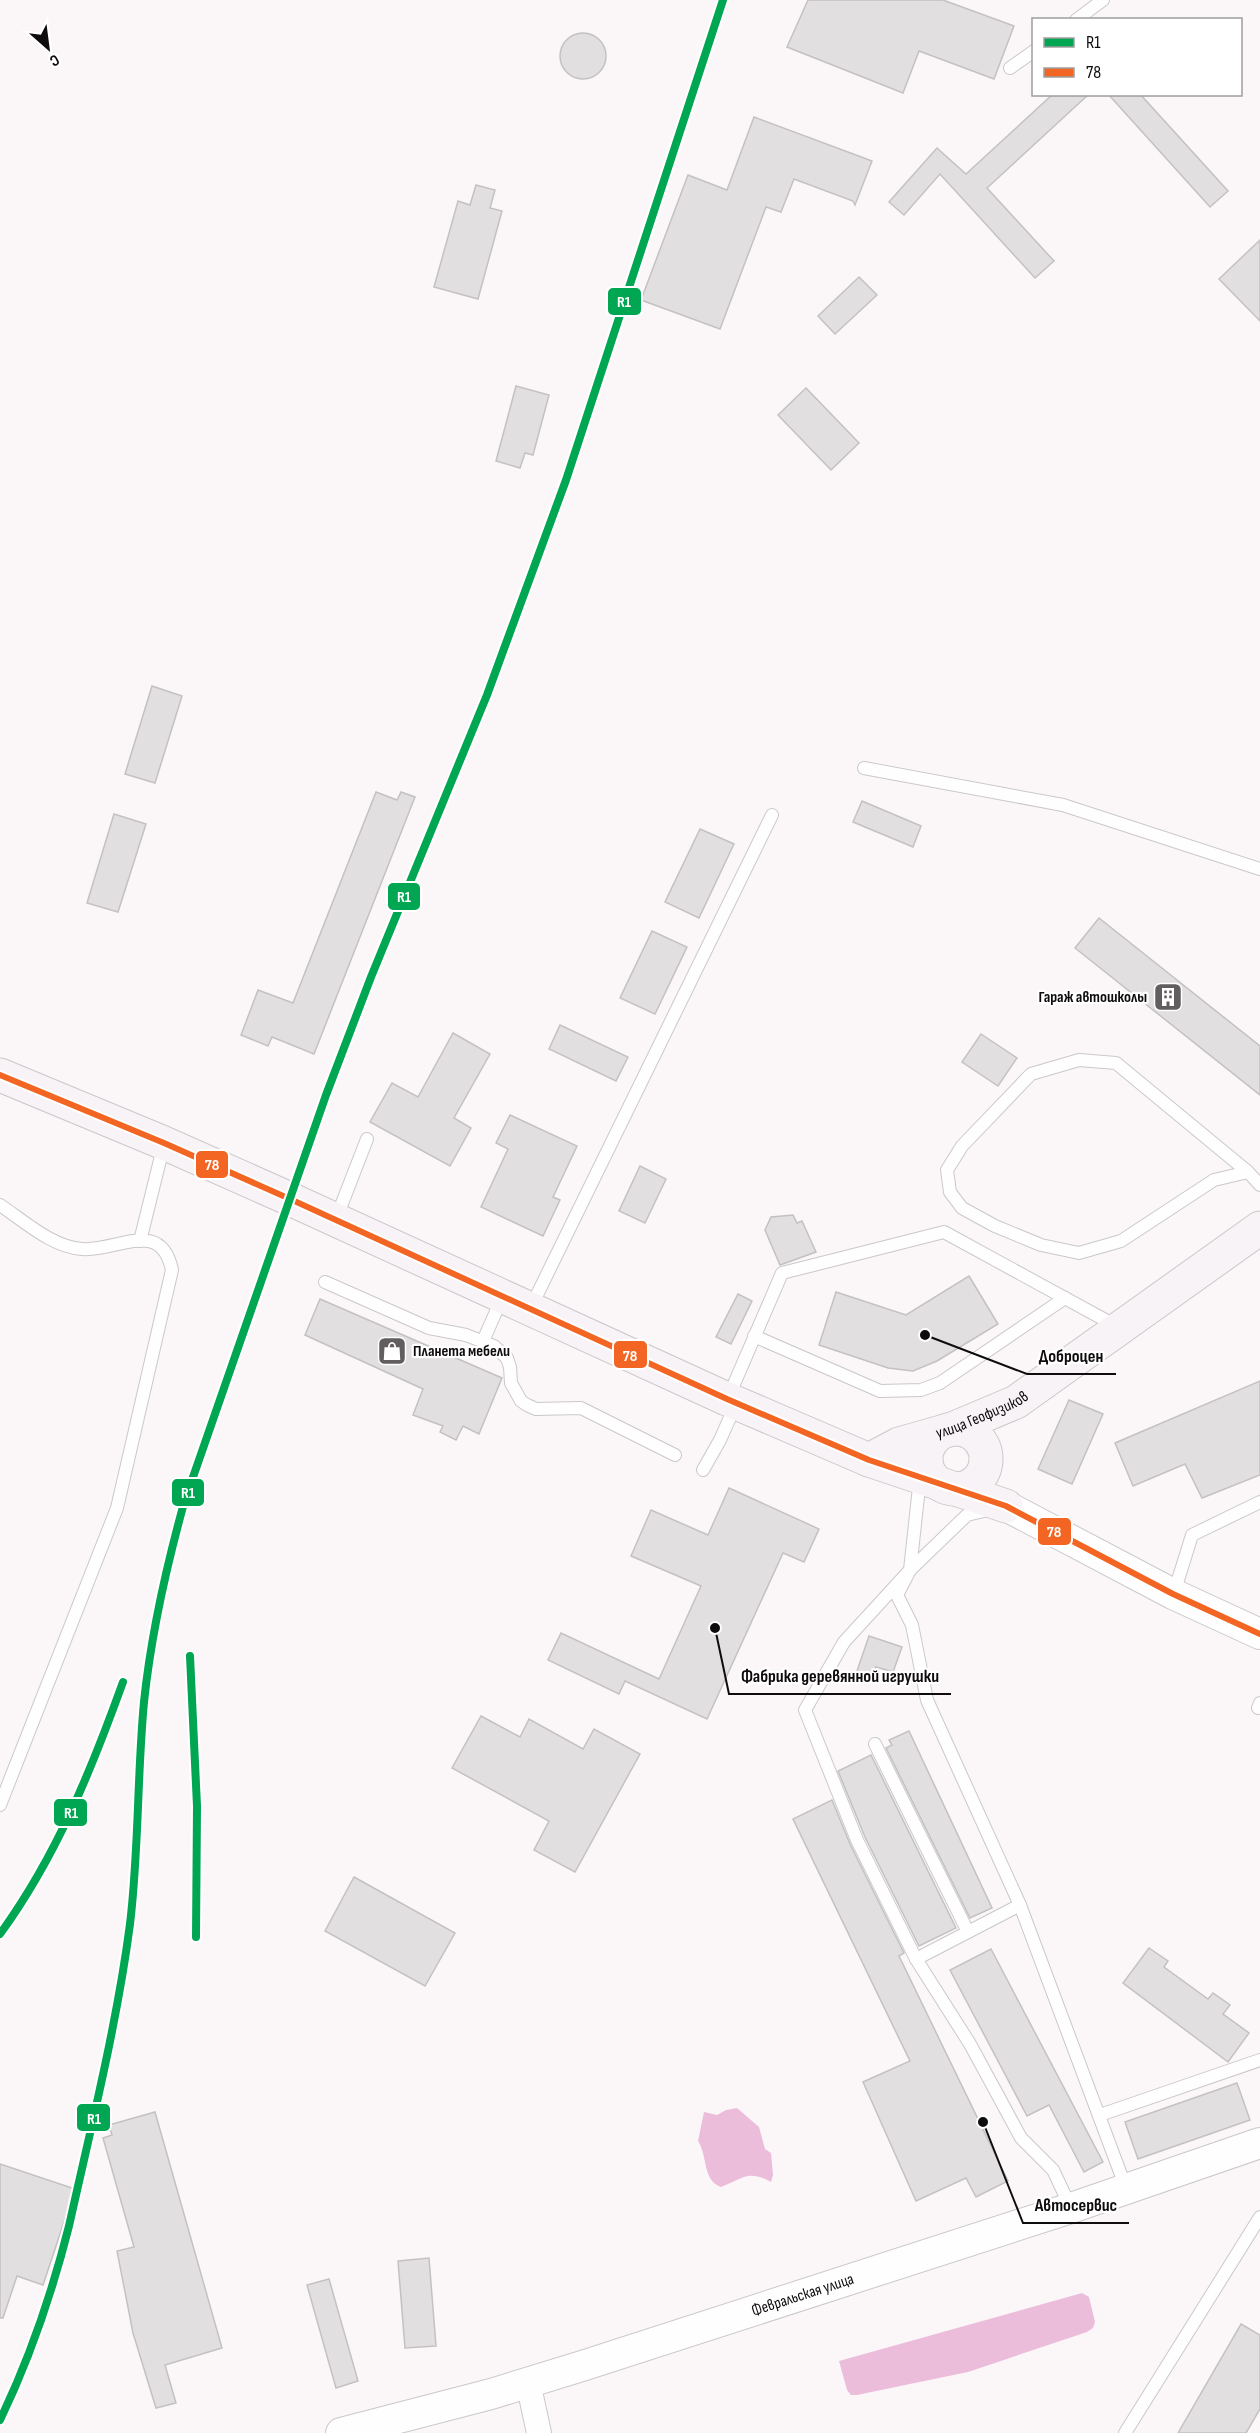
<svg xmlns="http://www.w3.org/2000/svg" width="1260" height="2433" font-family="'Sofia Sans Condensed',sans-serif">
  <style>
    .water { fill: #ecbddb }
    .building { fill: #e1dfe0; stroke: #c4c1c3; stroke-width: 1.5 }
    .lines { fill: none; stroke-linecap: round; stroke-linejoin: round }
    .service-casing { stroke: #cbc8c9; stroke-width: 14 }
    .minor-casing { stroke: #cbc8c9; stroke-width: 26 }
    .tertiary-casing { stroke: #cbc8c9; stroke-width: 32 }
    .secondary-casing { stroke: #cbc8c9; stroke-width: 35 }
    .service { stroke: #fefefe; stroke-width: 12 }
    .minor { stroke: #fefefe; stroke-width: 24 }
    .tertiary { stroke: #fefefe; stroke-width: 30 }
    .secondary { stroke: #f7f3f6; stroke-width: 33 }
    .bus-1-casing { stroke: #fff; stroke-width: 10 }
    .bus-1 { stroke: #f26522; stroke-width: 6 }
    .rail-1-casing { stroke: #fff; stroke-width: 12 }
    .rail-1 { stroke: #00a651; stroke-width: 8 }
    .labels { text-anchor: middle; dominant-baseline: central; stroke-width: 4.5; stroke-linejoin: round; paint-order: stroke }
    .poi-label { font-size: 16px; font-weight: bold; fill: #0f0c0e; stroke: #fff; text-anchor: end }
    .street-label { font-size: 16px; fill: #0f0c0e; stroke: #fff }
    .leader { fill: none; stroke: #0f0c0e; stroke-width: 2 }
    .callout-dot { fill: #0f0c0e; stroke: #fff; stroke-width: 2 }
    .callout-label { font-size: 18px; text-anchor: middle; font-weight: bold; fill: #0f0c0e; stroke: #fff; stroke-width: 4.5; stroke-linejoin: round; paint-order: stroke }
    .line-badge { stroke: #fff; stroke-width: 2 }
    .badge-label { font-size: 16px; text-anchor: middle; font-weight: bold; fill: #fff }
  </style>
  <rect width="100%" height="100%" fill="#fbf7f9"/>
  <g class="water">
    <path d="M737,2108L759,2127L765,2149L771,2153L773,2175L771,2182C748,2169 742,2179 721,2187C702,2180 708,2156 698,2141L704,2112L717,2115L726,2110Z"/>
    <path d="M1082,2293L1089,2297L1095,2322L1093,2328L1087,2332L968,2372L857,2395H851L847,2390L839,2361Z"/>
  </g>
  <g class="building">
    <path d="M808,0H943L1014,26L994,79L919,51L903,93L787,47Z"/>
    <circle cx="583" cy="56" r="23"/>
    <path d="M1053,94H1089L987,188L1054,261L1035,278L940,174L904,215L889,202L937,148L966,174Z"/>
    <path d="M1108,94H1140L1228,191L1210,207Z"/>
    <path d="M754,117L872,161L855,205L853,201L794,179L781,212L766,207L720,329L641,300L688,175L727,190Z"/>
    <path d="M476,185L495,190L490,208L502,211L478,299L434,287L458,201L470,205Z"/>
    <path d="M1260,240V321L1219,279Z"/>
    <path d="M859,277L877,295L835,334L818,316Z"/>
    <path d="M516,386L549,395L533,455L525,453L520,468L496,461Z"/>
    <path d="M806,388L859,443L831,470L778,415Z"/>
    <path d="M152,686L182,696L155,783L125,774Z"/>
    <path d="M376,792L397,800L401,792L415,797L314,1054L272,1037L268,1046L241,1035L258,990L293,1003Z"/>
    <path d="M862,801L921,826L913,847L853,822Z"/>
    <path d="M114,814L146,824L118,912L87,903Z"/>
    <path d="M700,829L734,844L699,918L665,902Z"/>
    <path d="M1099,918L1260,1046V1095L1075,948Z"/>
    <path d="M652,931L687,947L655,1014L620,998Z"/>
    <path d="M560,1025L628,1057L616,1081L549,1049Z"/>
    <path d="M453,1033L490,1054L454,1118L471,1128L450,1166L370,1122L392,1083L418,1097Z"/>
    <path d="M981,1034L1017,1058L998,1086L962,1062Z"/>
    <path d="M510,1115L577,1146L553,1197L560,1200L543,1236L481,1207L508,1149L496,1143Z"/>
    <path d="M640,1166L666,1179L645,1223L619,1211Z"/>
    <path d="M793,1215L797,1223L802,1221L816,1252L780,1265L765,1230L771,1217Z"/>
    <path d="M969,1276L998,1324L937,1361L913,1371L888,1368L819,1345L836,1292L906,1315Z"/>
    <path d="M738,1294L752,1301L731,1344L716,1337Z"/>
    <path d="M320,1299L502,1378L479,1434L463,1426L456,1440L440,1432L443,1426L413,1415L423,1389L305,1335Z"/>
    <path d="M1260,1381V1475L1202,1498L1185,1464L1133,1486L1115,1443Z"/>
    <path d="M1069,1400L1103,1414L1072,1484L1038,1469Z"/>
    <path d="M729,1488L819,1529L804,1562L783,1553L707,1719L625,1681L619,1694L548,1660L561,1633L659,1679L701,1586L631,1556L651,1510L708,1535Z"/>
    <path d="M869,1636L902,1647L893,1672L876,1667L873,1676L857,1671Z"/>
    <path d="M481,1716L520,1737L529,1719L583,1749L594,1729L640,1754L575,1872L534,1850L549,1821L452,1768Z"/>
    <path d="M909,1731L992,1908L970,1918L886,1748L892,1745L889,1740Z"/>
    <path d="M871,1755L956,1928L919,1946L865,1837L838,1771Z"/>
    <path d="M832,1800L850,1844L904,1953L899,1956L1008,2181L976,2197L966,2178L916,2201L863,2082L910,2061L793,1819Z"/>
    <path d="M354,1877L455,1933L425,1986L325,1931Z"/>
    <path d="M1149,1948L1168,1961L1164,1967L1208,1999L1213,1993L1230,2005L1223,2014L1249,2033L1228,2062L1123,1983Z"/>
    <path d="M991,1949L1103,2162L1084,2172L1049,2105L1027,2116L950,1970Z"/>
    <path d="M1237,2083L1250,2120L1138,2159L1125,2122Z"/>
    <path d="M155,2112L222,2348L165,2365L176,2403L156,2408L133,2333L117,2251L134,2247L103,2138L112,2135L109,2125Z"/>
    <path d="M0,2164L75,2189L43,2285L17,2276L3,2318H0Z"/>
    <path d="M429,2258L436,2346L405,2348L398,2261Z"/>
    <path d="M329,2279L358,2381L336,2388L307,2285Z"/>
    <path d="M1241,2324L1260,2335V2409L1246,2433H1178Z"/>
  </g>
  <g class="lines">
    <g class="service-casing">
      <g id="service">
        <path d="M1076,20L1103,0"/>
        <path d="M1010,68L1034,51"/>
        <path d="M864,768L1063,805L1260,869"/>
        <path d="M1248,1172L1214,1180L1121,1241L1079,1253L1041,1245L995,1226L962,1208L950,1192L947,1170L962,1146L1031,1074L1079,1060L1116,1063L1248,1172L1260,1185"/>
        <path d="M0,1205C24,1221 52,1247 82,1249C116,1252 161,1217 172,1270L117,1508L0,1805"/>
        <path d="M336,1219L367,1139"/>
        <path d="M140,1241L164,1144"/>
        <path d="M325,1282L429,1328L466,1335L494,1346L507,1358L510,1367L511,1383L521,1401L527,1405L536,1409L581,1408L675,1455"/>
        <path d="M531,1307L772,815"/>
        <path d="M754,1336L880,1391L921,1390L940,1383L1065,1298"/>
        <path d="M483,1341L502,1298"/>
        <path d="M728,1398L782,1273L944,1232L1118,1327"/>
        <path d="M703,1470L720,1440L736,1404"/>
        <path d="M920,1478L910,1570L897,1595L912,1625L927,1700L1020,1905L1126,2188"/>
        <path d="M992,1509L967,1515L910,1570L844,1642L805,1710L857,1840L916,1959L970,2044L1021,2138L1053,2170L1071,2208"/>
        <path d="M1174,1593L1192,1535L1260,1502"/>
        <path d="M1258,1708L1260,1703"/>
        <path d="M875,1744L968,1932"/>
        <path d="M916,1959L1020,1905"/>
        <path d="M1100,2115L1260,2060"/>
        <path d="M1125,2433L1260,2217"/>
      </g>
    </g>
    <g class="minor-casing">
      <path id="minor" d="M528,2382L539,2433"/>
    </g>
    <g class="tertiary-casing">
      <g id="tertiary">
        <path d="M1006,1506L1173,1594L1260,1634"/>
        <path id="s1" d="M341,2433L491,2394L582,2366L1071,2208L1260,2143"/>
      </g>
    </g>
    <g class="secondary-casing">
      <g id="secondary">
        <path d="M0,1075L164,1143L290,1199L727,1399L869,1460L1006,1506"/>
        <circle cx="956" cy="1459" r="30"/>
        <path id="s2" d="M869,1460L899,1444L952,1429L1016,1402L1260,1228"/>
      </g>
    </g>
    <use href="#service" class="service"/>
    <use href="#minor" class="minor"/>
    <use href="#tertiary" class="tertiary"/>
    <use href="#secondary" class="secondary"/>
    <g class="bus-1-casing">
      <path id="bus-1" d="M0,1075L164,1143L290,1199L727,1399L869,1460L1006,1506L1173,1594L1260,1634"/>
    </g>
    <use href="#bus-1" class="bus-1"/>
    <g class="rail-1-casing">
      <g id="rail-1">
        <path d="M190,1656L197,1806L196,1937"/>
        <path d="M0,1934C56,1857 91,1771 123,1682"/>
        <path d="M0,2420C30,2358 52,2293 69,2226C91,2127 117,2024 130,1924C139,1850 137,1776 144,1702C151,1635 166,1568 184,1503L326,1095L371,977L487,695L566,480L723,0"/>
      </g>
    </g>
    <use href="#rail-1" class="rail-1"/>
  </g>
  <defs>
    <g id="building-square" transform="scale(1.5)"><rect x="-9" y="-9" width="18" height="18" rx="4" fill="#625e60" stroke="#fff"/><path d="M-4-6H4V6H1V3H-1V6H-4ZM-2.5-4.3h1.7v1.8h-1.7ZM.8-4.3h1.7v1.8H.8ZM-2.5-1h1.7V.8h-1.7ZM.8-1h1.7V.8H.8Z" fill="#fff"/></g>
    <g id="shop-square" transform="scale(1.5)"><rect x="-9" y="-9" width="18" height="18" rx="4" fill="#625e60" stroke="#fff"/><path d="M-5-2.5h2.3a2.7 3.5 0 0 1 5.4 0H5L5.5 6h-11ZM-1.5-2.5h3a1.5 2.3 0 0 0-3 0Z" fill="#fff"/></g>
  </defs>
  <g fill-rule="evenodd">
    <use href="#building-square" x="1168" y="997"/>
    <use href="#shop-square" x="392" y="1351"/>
  </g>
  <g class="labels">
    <g class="poi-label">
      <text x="1147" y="997">Гараж автошколы</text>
      <text x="413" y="1351" text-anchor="start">Планета мебели</text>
    </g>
    <g class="street-label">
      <text stroke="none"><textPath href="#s2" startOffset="122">улица Геофизиков</textPath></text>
      <text stroke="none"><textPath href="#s1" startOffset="482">Февральская улица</textPath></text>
    </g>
  </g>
  <path class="leader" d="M925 1335L1027 1374H1116M715 1628L729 1694H951M983 2122L1023 2223H1129"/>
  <g class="callout-dot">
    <circle cx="925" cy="1335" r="6"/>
    <circle cx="715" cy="1628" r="6"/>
    <circle cx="983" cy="2122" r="6"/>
  </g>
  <g class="callout-label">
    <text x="1071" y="1362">Доброцен</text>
    <text x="840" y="1682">Фабрика деревянной игрушки</text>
    <text x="1076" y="2211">Автосервис</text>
  </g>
  <g class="line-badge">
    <rect x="607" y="287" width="35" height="29" rx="6" fill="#00a651"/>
    <rect x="387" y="882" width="34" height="29" rx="6" fill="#00a651"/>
    <rect x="195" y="1150" width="34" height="29" rx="6" fill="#f26522"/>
    <rect x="613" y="1340" width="35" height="29" rx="6" fill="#f26522"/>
    <rect x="171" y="1478" width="34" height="29" rx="6" fill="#00a651"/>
    <rect x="1037" y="1517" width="35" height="29" rx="6" fill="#f26522"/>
    <rect x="53" y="1798" width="35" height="29" rx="6" fill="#00a651"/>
    <rect x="76" y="2103" width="35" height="29" rx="6" fill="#00a651"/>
  </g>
  <g class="badge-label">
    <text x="624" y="307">R1</text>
    <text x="404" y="902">R1</text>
    <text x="212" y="1170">78</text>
    <text x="630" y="1361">78</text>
    <text x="188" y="1498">R1</text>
    <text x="1054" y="1537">78</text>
    <text x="71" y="1818">R1</text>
    <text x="94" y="2124">R1</text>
  </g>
  <rect x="1032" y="18" width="210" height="78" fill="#ffffff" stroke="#9f9e9f" stroke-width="1.5"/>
  <rect x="1044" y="38" width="30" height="9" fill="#00a651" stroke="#9f9e9f" stroke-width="1.5"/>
  <text x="1086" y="48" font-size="18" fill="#0f0c0e">R1</text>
  <rect x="1044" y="68" width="30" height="9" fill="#f26522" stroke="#9f9e9f" stroke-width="1.5"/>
  <text x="1086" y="78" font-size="18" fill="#0f0c0e">78</text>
  <g transform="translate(48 48) rotate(152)" stroke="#ffffff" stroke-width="4.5" paint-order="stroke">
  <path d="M0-4.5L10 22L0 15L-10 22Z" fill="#0f0c0e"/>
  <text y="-9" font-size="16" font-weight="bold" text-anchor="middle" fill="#0f0c0e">С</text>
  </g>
</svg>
